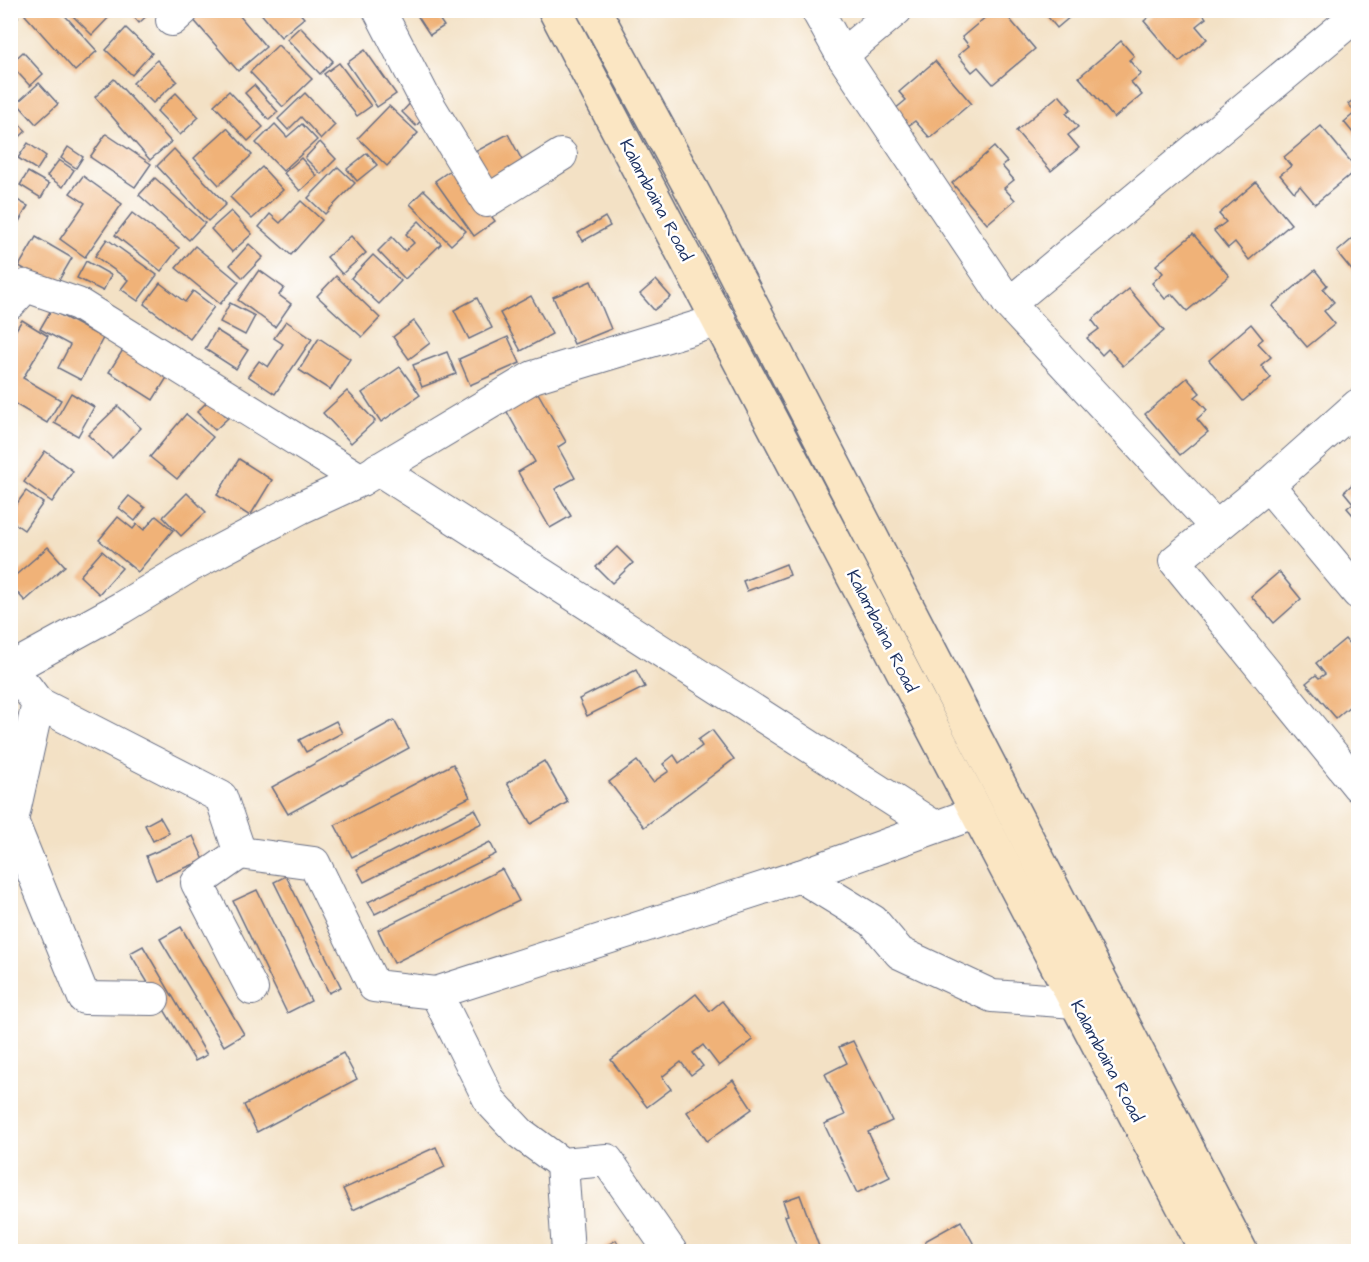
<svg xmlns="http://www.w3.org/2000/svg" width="1369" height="1262" font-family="'Architects Daughter',sans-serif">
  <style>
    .building { fill: #f0b278 }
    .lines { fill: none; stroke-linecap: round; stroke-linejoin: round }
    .minor-casing { stroke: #676d82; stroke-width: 34 }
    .secondary-casing { stroke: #676d82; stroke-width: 36 }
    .minor { stroke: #fff; stroke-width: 32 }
    .secondary { stroke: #fbe6c3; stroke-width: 33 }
    .labels { text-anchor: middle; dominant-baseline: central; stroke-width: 5; stroke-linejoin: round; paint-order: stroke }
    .street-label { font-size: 18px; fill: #1b2f5e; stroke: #fff }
  </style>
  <rect width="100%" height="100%" fill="#fff"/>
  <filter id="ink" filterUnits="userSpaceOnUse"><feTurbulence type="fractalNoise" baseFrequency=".0167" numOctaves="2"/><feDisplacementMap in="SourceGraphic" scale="12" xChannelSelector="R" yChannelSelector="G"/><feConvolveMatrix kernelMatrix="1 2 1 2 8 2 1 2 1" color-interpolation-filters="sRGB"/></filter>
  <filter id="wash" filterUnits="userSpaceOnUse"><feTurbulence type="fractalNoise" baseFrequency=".008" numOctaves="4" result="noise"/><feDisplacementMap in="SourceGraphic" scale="24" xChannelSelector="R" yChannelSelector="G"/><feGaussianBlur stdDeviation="1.35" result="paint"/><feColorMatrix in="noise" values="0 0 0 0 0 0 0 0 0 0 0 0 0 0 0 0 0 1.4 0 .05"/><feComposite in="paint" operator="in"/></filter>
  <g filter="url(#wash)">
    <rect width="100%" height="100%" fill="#f3e1c5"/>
    <g id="blocks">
      <g class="building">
        <path d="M10,10L18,17L10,23Z"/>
        <path d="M30,10H60L97,51L75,71L25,15Z"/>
        <path d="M67,10H110L113,13L92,35Z"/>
        <path d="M128,10H153L139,23Z"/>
        <path d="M201,10H244L239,15L266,47L238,71L192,18Z"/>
        <path d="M258,10H297L304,18L281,37Z"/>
        <path d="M417,10H433L444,26L430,35L415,12Z"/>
        <path d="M994,10H1002L1035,49L993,84L978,67L972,72L958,55L969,46L962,37Z"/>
        <path d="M1032,10H1078L1057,28L1043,11L1037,16Z"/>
        <path d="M1157,10H1200L1206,18L1196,26L1207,39L1179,62L1144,21Z"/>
        <path d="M300,27L333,61L320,74L287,39Z"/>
        <path d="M126,28L152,53L132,75L106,50Z"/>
        <path d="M1121,41L1134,56L1129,60L1141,74L1131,82L1142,95L1114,118L1079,77Z"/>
        <path d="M278,45L312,79L283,107L250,72Z"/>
        <path d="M365,50L396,94L377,107L347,63Z"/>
        <path d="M23,52L43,74L30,86L10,64Z"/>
        <path d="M157,60L177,81L153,103L133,83Z"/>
        <path d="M935,61L971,103L930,138L915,121L908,126L894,110L906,100L899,92Z"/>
        <path d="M339,63L371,106L357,116L324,74Z"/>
        <path d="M114,79L171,142L150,160L95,97Z"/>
        <path d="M39,83L58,104L36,124L17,103Z"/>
        <path d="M254,85L278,112L269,120L245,93Z"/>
        <path d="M229,91L263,127L248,141L214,105Z"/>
        <path d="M176,93L199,117L180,135L157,111Z"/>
        <path d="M305,93L335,125L321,139L301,117L288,130L278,119Z"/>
        <path d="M1059,95L1071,109L1066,113L1078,127L1068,135L1079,148L1051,171L1016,131Z"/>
        <path d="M1358,96V139L1344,122L1356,112L1348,104Z"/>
        <path d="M413,100L427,114L416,126L402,112Z"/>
        <path d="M389,106L418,133L387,166L358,138Z"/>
        <path d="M10,114L26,131L10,146Z"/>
        <path d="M275,124L287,137L302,124L317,140L283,171L256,143Z"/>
        <path d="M1321,126L1357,169L1315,204L1300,186L1294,192L1280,175L1291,166L1284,157Z"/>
        <path d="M227,128L252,155L219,185L194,158Z"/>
        <path d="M106,134L151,164L135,187L90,157Z"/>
        <path d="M508,134L524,164L490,183L473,153Z"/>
        <path d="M320,142L336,159L321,174L305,158Z"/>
        <path d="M28,143L46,156L37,170L18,158Z"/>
        <path d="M68,147L83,157L76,168L61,158Z"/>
        <path d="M994,147L1007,162L1002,166L1014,180L1004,188L1015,200L987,224L952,183Z"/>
        <path d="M174,149L226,204L208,221L157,166Z"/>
        <path d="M367,153L377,165L357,181L347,169Z"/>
        <path d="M301,158L317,176L300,191L284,173Z"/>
        <path d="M59,160L74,170L63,187L47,176Z"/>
        <path d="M262,167L283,190L252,219L230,197Z"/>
        <path d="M338,167L355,183L325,214L308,198Z"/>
        <path d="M455,167L495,221L474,236L435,181Z"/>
        <path d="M28,172L49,184L41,198L20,185Z"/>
        <path d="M83,176L122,204L85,257L60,239L85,203L70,193Z"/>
        <path d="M155,178L205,223L189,240L139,195Z"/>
        <path d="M1256,182L1291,224L1249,260L1235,242L1228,248L1214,231L1226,222L1219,214Z"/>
        <path d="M424,190L466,231L451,245L410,204Z"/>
        <path d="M10,196L28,206L10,237Z"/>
        <path d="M301,201L322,220L291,255L259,227L270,214L280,223Z"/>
        <path d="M231,211L252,234L232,252L211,229Z"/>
        <path d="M132,213L179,248L161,271L115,235Z"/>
        <path d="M605,217L610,226L583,241L578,233Z"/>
        <path d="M419,221L441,244L405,279L378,251L392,237L405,251L414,243L406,234Z"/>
        <path d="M1193,234L1229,276L1187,311L1172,294L1165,299L1152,283L1163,273L1156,265Z"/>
        <path d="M1358,234V278L1337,252Z"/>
        <path d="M351,236L366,253L342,274L327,257Z"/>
        <path d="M36,237L72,258L55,287L19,266Z"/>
        <path d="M107,239L157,275L138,301L121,289L128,280L95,256Z"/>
        <path d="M249,244L263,257L243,278L230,265Z"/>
        <path d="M195,246L239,282L220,304L176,268Z"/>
        <path d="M373,255L401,281L379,304L351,278Z"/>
        <path d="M86,261L111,275L103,291L77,278Z"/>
        <path d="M259,270L284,288L279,295L291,304L275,327L238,300Z"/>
        <path d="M1315,270L1327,285L1323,289L1334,302L1324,311L1335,324L1307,347L1272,306Z"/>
        <path d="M336,276L380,318L362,337L317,296Z"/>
        <path d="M656,280L671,297L654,310L640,294Z"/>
        <path d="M591,281L611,329L574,344L553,297Z"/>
        <path d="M160,283L185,302L193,291L214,307L190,339L144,304Z"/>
        <path d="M1129,289L1164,331L1123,366L1108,349L1102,355L1087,338L1099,329L1092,320Z"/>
        <path d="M531,296L552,334L521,351L500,313Z"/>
        <path d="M477,298L492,328L469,339L454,310Z"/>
        <path d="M230,303L255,316L245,335L220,322Z"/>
        <path d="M51,310L103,338L81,380L58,368L70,345L40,329Z"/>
        <path d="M22,320L48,336L23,378L61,400L47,423L10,401V339Z"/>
        <path d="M286,321L312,339L275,394L248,376L259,361L268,367L283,344L274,338Z"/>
        <path d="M414,321L430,343L409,359L393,337Z"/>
        <path d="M1251,324L1263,339L1258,343L1271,357L1261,365L1271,378L1243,401L1209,360Z"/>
        <path d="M216,330L248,350L236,369L205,349Z"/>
        <path d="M508,337L520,363L470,385L459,359Z"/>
        <path d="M319,338L350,359L330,390L299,370Z"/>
        <path d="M124,348L168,376L153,400L109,372Z"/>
        <path d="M447,352L456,374L422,387L413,365Z"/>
        <path d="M400,367L420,395L381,422L362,393Z"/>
        <path d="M1187,378L1200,393L1195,397L1207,410L1197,419L1208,432L1180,455L1145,414Z"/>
        <path d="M347,391L375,421L351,443L323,413Z"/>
        <path d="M71,393L94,407L78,436L54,423Z"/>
        <path d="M538,393L566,442L558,447L575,478L555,489L571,516L550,528L518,472L535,462L506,410Z"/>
        <path d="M209,400L228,418L215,430L197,412Z"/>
        <path d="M118,406L141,428L112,458L88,435Z"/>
        <path d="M186,414L213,437L177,479L150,457Z"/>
        <path d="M45,451L73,471L52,502L24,482Z"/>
        <path d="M239,459L272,480L250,516L217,495Z"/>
        <path d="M1358,479V521L1347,508L1353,503L1344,492Z"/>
        <path d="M26,491L43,503L24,530L10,520V513Z"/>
        <path d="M187,493L206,512L181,536L163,517Z"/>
        <path d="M129,496L145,508L135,521L119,508Z"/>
        <path d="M156,516L173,530L138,572L99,540L118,517L133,529L137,524L144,530Z"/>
        <path d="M48,547L65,566L25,601L10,585V580Z"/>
        <path d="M617,547L633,563L612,583L596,567Z"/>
        <path d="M102,551L122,568L99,594L80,576Z"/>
        <path d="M786,564L790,575L747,591L743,581Z"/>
        <path d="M1279,572L1301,599L1274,623L1251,596Z"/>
        <path d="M1345,639L1358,654V699L1336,718L1306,683L1316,675L1319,678L1325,674L1316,663Z"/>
        <path d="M636,670L645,687L587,716L579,699Z"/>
        <path d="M394,720L409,748L288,814L272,787Z"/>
        <path d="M336,721L342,733L306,752L299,740Z"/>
        <path d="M712,730L734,759L644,827L609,782L637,761L653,782L669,771L663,764L674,755L679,763L702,746L698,740Z"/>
        <path d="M544,761L568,802L531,824L507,783Z"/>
        <path d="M453,764L470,797L352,857L335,825Z"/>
        <path d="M475,809L482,823L364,882L357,869Z"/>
        <path d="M160,817L169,833L153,841L145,825Z"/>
        <path d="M193,836L204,860L156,880L146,856Z"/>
        <path d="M490,842L496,854L375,914L368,902Z"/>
        <path d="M502,869L519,901L394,963L378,930Z"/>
        <path d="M286,876L341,987L329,993L274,882Z"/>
        <path d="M257,890L311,1001L287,1013L233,901Z"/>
        <path d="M181,927L244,1034L224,1046L160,939Z"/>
        <path d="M143,946L207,1055L195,1061L130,953Z"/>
        <path d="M696,994L710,1011L722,1001L753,1040L719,1066L703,1045L693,1053L703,1066L691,1075L681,1062L662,1077L671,1089L647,1107L611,1060Z"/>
        <path d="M853,1041L892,1121L868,1132L890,1177L857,1193L824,1124L845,1115L825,1074L847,1063L839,1047Z"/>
        <path d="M343,1053L357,1079L257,1132L244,1105Z"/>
        <path d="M733,1080L752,1109L707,1141L687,1112Z"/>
        <path d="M436,1147L445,1167L353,1210L343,1189Z"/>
        <path d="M800,1195L821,1252H799L785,1216L788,1215L783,1201Z"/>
        <path d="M961,1221L978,1252H931L925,1241Z"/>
        <path d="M616,1240L623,1252H596Z"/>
      </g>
    </g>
  </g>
  <g filter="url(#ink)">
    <use href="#blocks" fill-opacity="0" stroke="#676d82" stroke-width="1.5"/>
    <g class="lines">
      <g class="minor-casing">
        <g id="minor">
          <path d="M379,10L424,97L487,201L561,155"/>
          <path d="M817,10L842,55L1009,304L1215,526"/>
          <path d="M172,20L183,10"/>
          <path d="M842,55L896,10"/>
          <path d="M10,303L26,286L78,304L361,480"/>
          <path d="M1009,304L1358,14"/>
          <path d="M1358,405L1268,485L1175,561L1358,786"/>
          <path d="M378,469L935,827"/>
          <path d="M1268,485L1358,593"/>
          <path d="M10,669L121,608L190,566L300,508L361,480L533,377L720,320"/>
          <path d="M26,687L38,703L12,821L84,998L153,999"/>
          <path d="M38,703L221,797L240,853L197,883L252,989"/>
          <path d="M240,853L314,863L374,986L436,993L800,876L975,813"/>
          <path d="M800,876L873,921L900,953L992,996L1075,1002"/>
          <path d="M436,993L490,1101L520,1133L562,1164L607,1160L671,1252"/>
          <path d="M562,1164L568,1252"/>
        </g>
      </g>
      <g class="secondary-casing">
        <g id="secondary">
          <path d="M555,10C775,423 989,838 1207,1252"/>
          <path d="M594,10L696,198L1241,1252"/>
        </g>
      </g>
      <use href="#minor" class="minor"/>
      <use href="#secondary" class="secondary"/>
    </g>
  </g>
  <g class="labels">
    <g class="street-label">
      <text transform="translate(656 200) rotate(62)">Kalambaina Road</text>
      <text transform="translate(882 631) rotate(63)">Kalambaina Road</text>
      <text transform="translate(1107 1061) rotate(62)">Kalambaina Road</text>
    </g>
  </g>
  <rect width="1369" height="1262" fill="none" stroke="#fff" stroke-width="36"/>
</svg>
